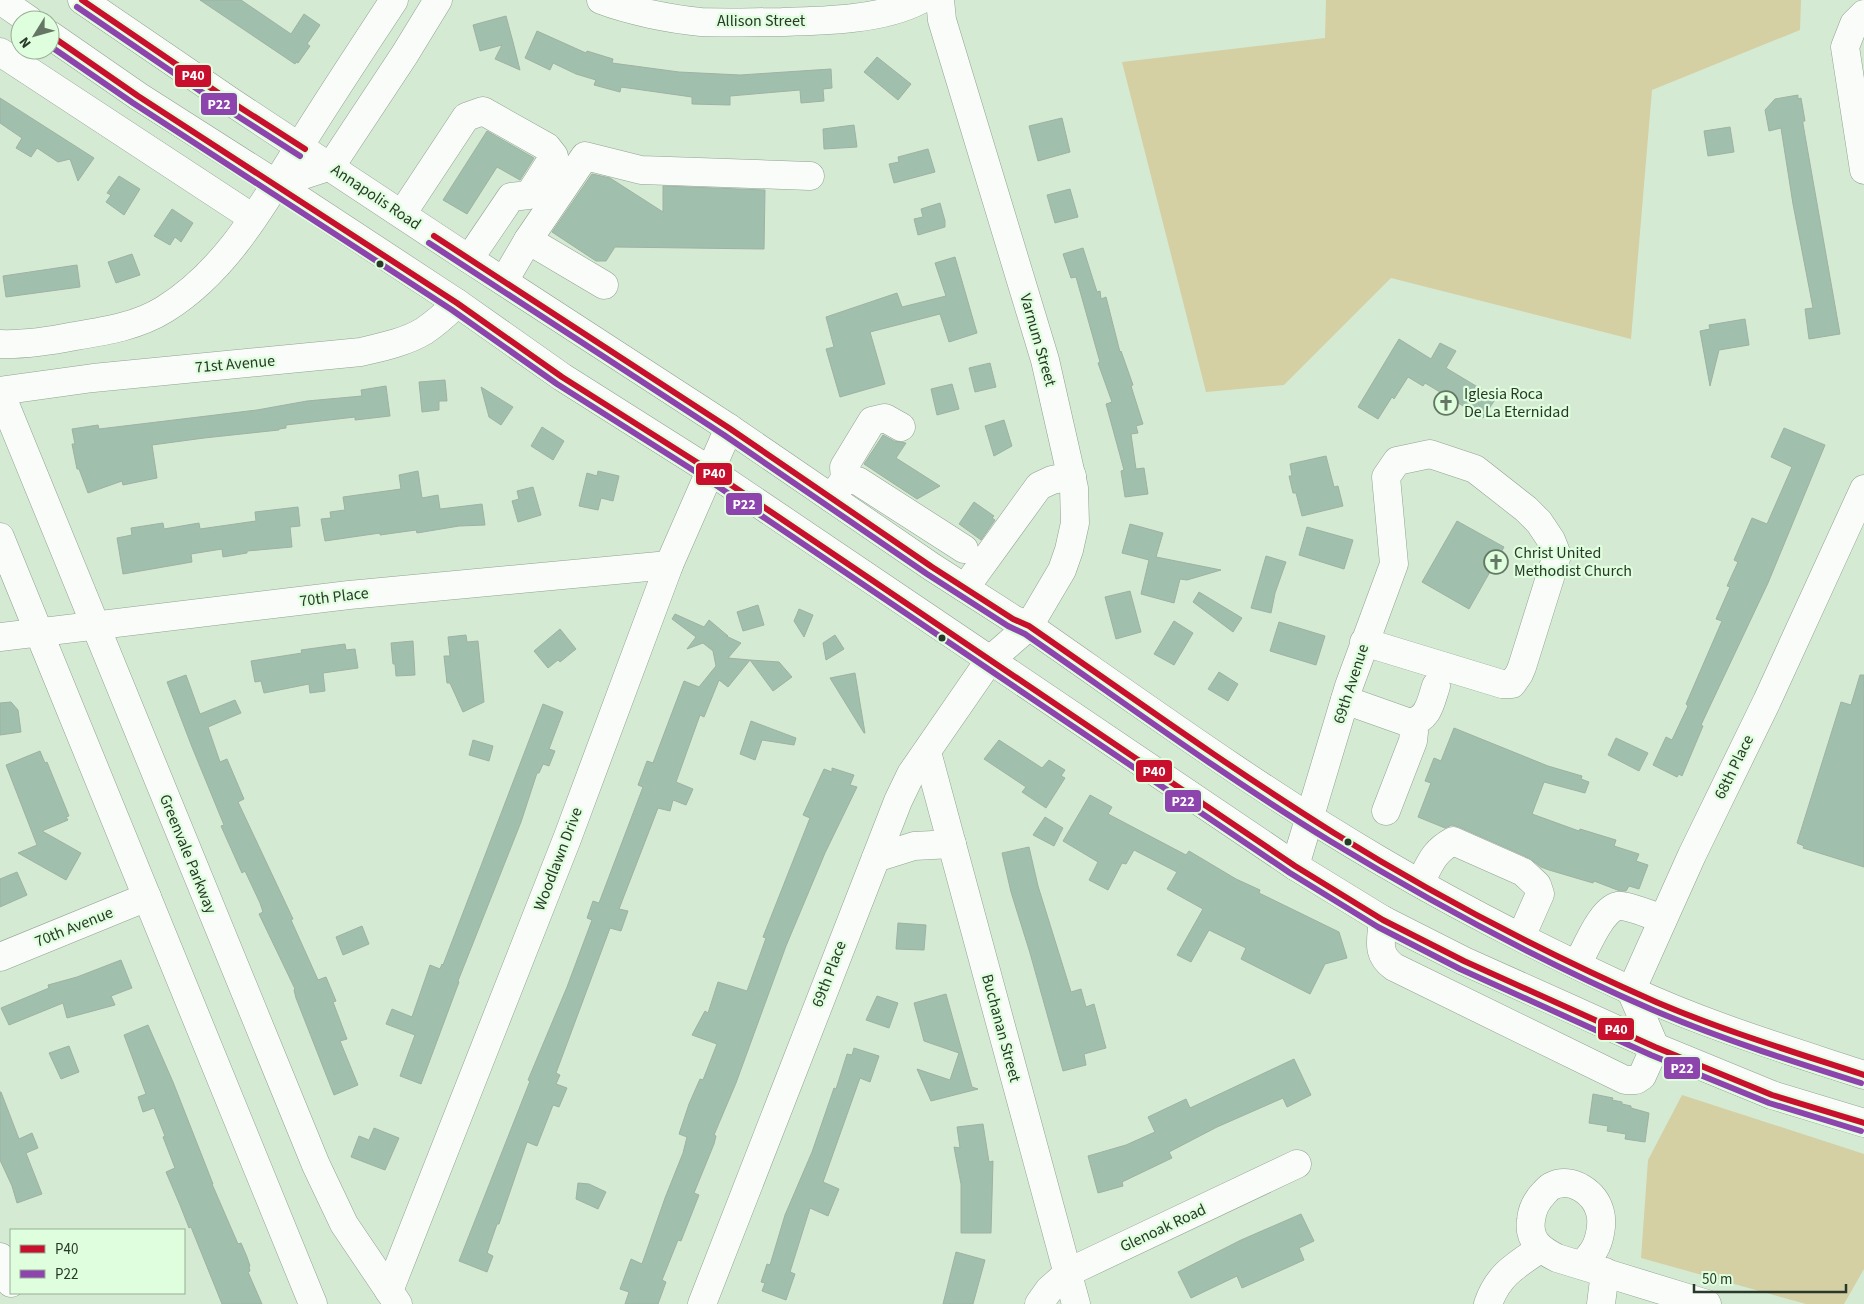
<svg xmlns="http://www.w3.org/2000/svg" width="1864" height="1304" font-family="'Source Sans 3',sans-serif">
  <style>
    .green { fill: #d5cfa4 }
    .building { fill: #a1bfad; stroke: #9eb2a3 }
    .lines { fill: none; stroke-linecap: round; stroke-linejoin: round }
    .minor-casing { stroke: #91a291; stroke-width: 29 }
    .major-casing { stroke: #91a291; stroke-width: 29 }
    .minor { stroke: #f9fcf8; stroke-width: 28 }
    .major { stroke: #f9fcf8; stroke-width: 28 }
    .bus-1-casing { stroke: #defedd; stroke-width: 10 }
    .bus-2-casing { stroke: #defedd; stroke-width: 10 }
    .bus-1 { stroke: #c8102e; stroke-width: 6 }
    .bus-2 { stroke: #8e44ad; stroke-width: 6 }
    .bus-dot { fill: #293929; stroke: #defedd; stroke-width: 2 }
    .labels { text-anchor: middle; dominant-baseline: central; stroke-width: 4.5; stroke-linejoin: round; paint-order: stroke }
    .street-label { font-size: 16px; fill: #293929; stroke: #defedd }
    .poi-label { font-size: 16px; fill: #293929; stroke: #defedd; text-anchor: start }
    .line-badge { stroke: #defedd; stroke-width: 2 }
    .badge-label { font-size: 14px; text-anchor: middle; font-weight: bold; fill: #fff }
  </style>
  <rect width="100%" height="100%" fill="#d4ead3"/>
  <g class="green">
    <path d="M1326,0H1801L1800,30L1652,90L1631,339L1391,278L1284,385L1206,392L1122,62L1325,38Z"/>
    <path d="M1682,1095L1864,1154V1269L1844,1304H1806L1641,1258L1648,1160Z"/>
  </g>
  <g class="building">
    <path d="M200,0H241L291,34L304,14L320,25L307,44L310,46L298,63L296,62L295,64Z"/>
    <path d="M506,16L513,42L520,70L495,59L502,45L480,51L473,25Z"/>
    <path d="M537,31L586,53L587,51L613,59L612,63L679,72L740,75L831,69L832,88L823,89L824,101L801,103L800,90L730,96V105L692,104V97L621,87L620,92L594,85L596,80L576,74L553,63L550,70L525,58Z"/>
    <path d="M877,57L911,84L898,100L864,72Z"/>
    <path d="M1798,95V99L1801,98L1805,121H1803V124L1840,334L1809,339L1805,309L1813,308L1793,204L1781,128L1769,131L1765,110L1775,99Z"/>
    <path d="M0,98L94,158L78,181L70,159L58,162L37,148L31,157L16,148L22,138L0,123Z"/>
    <path d="M1062,118L1070,152L1038,161L1029,126Z"/>
    <path d="M854,125L857,147L824,149L823,129Z"/>
    <path d="M1730,127L1734,152L1708,156L1704,131Z"/>
    <path d="M487,131L534,158L520,180L497,167L467,214L443,200Z"/>
    <path d="M928,149L935,172L894,183L889,164L899,162L898,157Z"/>
    <path d="M592,174L610,178L663,212V186L765,190L764,249L615,247L606,261H596L552,232Z"/>
    <path d="M119,176L140,189L124,215L106,202L111,195L107,193Z"/>
    <path d="M1070,189L1078,217L1055,223L1047,195Z"/>
    <path d="M940,203L945,221V227L918,235L914,219L923,217L921,209Z"/>
    <path d="M172,209L193,223L181,242L175,237L170,245L154,236Z"/>
    <path d="M1083,248L1097,292L1100,291L1101,299L1106,297L1120,352L1121,351L1133,385L1131,386L1143,424L1136,426L1138,433L1131,434L1136,469L1144,468L1148,494L1125,497L1121,471L1124,470L1106,404L1112,402L1098,363L1100,362L1076,277L1071,278L1063,254Z"/>
    <path d="M132,254L140,275L116,283L108,262Z"/>
    <path d="M955,257L977,333L949,342L940,314L870,332L885,384L840,397L826,349L834,347L826,317L897,293L902,307L946,296L935,263Z"/>
    <path d="M77,265L80,287L6,297L3,276Z"/>
    <path d="M1745,319L1749,345L1719,350L1710,386L1700,331L1710,329L1709,325Z"/>
    <path d="M1399,339L1431,359L1440,343L1456,351L1446,368L1496,398L1483,418L1425,383L1423,386L1408,377L1394,399L1392,397L1378,419L1358,407Z"/>
    <path d="M990,363L996,387L975,392L969,368Z"/>
    <path d="M445,380L447,401H439V410L422,412L419,382Z"/>
    <path d="M952,384L959,409L937,415L931,389Z"/>
    <path d="M386,386L390,416L355,420V417L286,425V428L279,429V430L204,438L152,445L157,478L123,485L122,481L88,493L79,469H77L72,444H75L72,429L98,425L99,429L257,410L307,401L362,396L361,390Z"/>
    <path d="M481,387L513,407L501,425L489,417Z"/>
    <path d="M1004,420L1012,446L994,456L985,426Z"/>
    <path d="M542,427L564,441L553,460L531,446Z"/>
    <path d="M1784,428L1825,445L1768,583L1701,725L1703,726L1682,776L1679,774L1677,777L1653,765L1666,737L1672,740L1688,706L1686,704L1722,621L1716,619L1730,587L1727,586L1738,562L1734,560L1752,518L1767,524L1792,467L1771,457Z"/>
    <path d="M883,435L894,441L906,443L896,458L940,486L917,499L864,464Z"/>
    <path d="M1326,456L1334,487L1338,486L1343,506L1302,516L1296,493H1293L1289,476H1292L1290,464Z"/>
    <path d="M418,471L422,498L438,495L440,509L482,504L485,525L459,526L417,533L416,530L380,535V533L325,541L321,519L331,518L330,512L345,510L343,497L401,489L399,475Z"/>
    <path d="M598,471L619,476L613,501L601,498L598,510L579,506L587,473L597,476Z"/>
    <path d="M533,487L541,515L518,522L512,501L519,499L517,491Z"/>
    <path d="M974,502L994,516L992,518L995,520L981,540L959,524Z"/>
    <path d="M298,507L300,526L290,527L292,547L247,551V553L223,557L222,549L191,554L192,562L123,574L117,538L132,535L131,528L163,523L164,529L199,523L200,529L256,521L255,512Z"/>
    <path d="M1457,521L1504,547L1469,609L1422,582Z"/>
    <path d="M1130,524L1163,533L1156,557L1221,570L1187,580L1180,579L1174,603L1141,594L1149,560L1122,553Z"/>
    <path d="M1307,527L1353,540L1344,569L1299,555Z"/>
    <path d="M1266,556L1286,562L1275,593L1271,613L1251,608Z"/>
    <path d="M1130,591L1141,632L1116,639L1105,597Z"/>
    <path d="M1199,592L1242,618L1233,632L1193,602Z"/>
    <path d="M758,605L764,625L743,631L737,612Z"/>
    <path d="M799,609L813,615L804,637L794,621Z"/>
    <path d="M675,614L704,627L709,620L728,636H726L741,643L728,658L750,660L728,687L719,680L704,717L700,715L676,782L693,789L686,805L673,800L670,811L658,808L619,909L628,911L621,931L610,928L556,1073L560,1075L556,1084L567,1088L559,1107L553,1105L537,1146L527,1142L499,1224H497L487,1253L493,1256L487,1272L459,1261L530,1081L528,1080L567,987L592,920L587,918L593,901L599,903L643,787L638,785L647,761L653,763L684,681L699,687L716,666L713,651L703,643L687,649L696,637L672,619Z"/>
    <path d="M1174,621L1193,633L1174,665L1154,654Z"/>
    <path d="M1279,622L1325,636L1316,665L1270,651Z"/>
    <path d="M560,629L576,649L560,662L558,660L548,668L534,651Z"/>
    <path d="M466,635L467,642L478,641L484,702L463,712L450,683H447L444,656H450L448,637Z"/>
    <path d="M835,635L844,649L826,660L823,643Z"/>
    <path d="M413,641L415,675L396,676L395,664H393L391,643Z"/>
    <path d="M345,644L346,650L355,649L358,668L323,673L325,691L310,693L309,684L264,693L261,681L255,682L251,661L302,653L301,650Z"/>
    <path d="M750,660L779,662L792,677L773,691Z"/>
    <path d="M1219,672L1238,684L1228,701L1208,689Z"/>
    <path d="M855,673L865,733H864L830,678Z"/>
    <path d="M186,675L200,714L235,700L241,713L208,727L220,762L227,759L244,799L238,802L293,919L291,920L318,980L326,977L336,1001L333,1002L347,1039L340,1041L358,1085L334,1095L296,998L294,990L295,989L259,914L263,912L260,903L245,871L242,873L221,826L224,825L192,747L167,682Z"/>
    <path d="M1860,675H1864V867L1803,848L1804,846L1797,843L1841,702L1851,705Z"/>
    <path d="M11,702L18,710L21,732L0,735V703Z"/>
    <path d="M543,704L563,712L549,749L555,751L549,766L543,764L539,773H537L521,822L458,981L459,982L421,1084L400,1076L415,1035L386,1024L392,1009L412,1017L430,965L440,969L442,964L443,965Z"/>
    <path d="M751,721L796,738L794,745L762,740L755,760L740,754Z"/>
    <path d="M1454,728L1548,766L1582,776L1581,779L1589,782L1585,793L1544,782L1532,814L1579,831L1580,829L1616,840L1614,846L1639,854L1636,861L1648,865L1639,889L1629,886L1626,891H1620L1594,881L1593,883L1549,870L1541,867L1529,858L1459,827L1452,825L1445,828L1418,817L1431,783L1425,781L1434,758L1441,761Z"/>
    <path d="M1616,738L1648,753L1639,771L1608,755Z"/>
    <path d="M473,740L493,746L489,761L469,755Z"/>
    <path d="M999,740L1042,768L1049,760L1065,770L1061,776L1065,778L1046,808L1022,792L1026,787L984,759Z"/>
    <path d="M40,751L45,763L47,762L69,816L66,817L68,820L42,831L81,853L66,880L18,853L37,845L6,765Z"/>
    <path d="M832,768L854,775L850,785L857,787L825,853L786,946L736,1083L714,1135L716,1136L714,1144L694,1193L699,1195L681,1241L678,1240L662,1280L666,1282L658,1304H625L629,1292L620,1289L631,1259L642,1264L665,1198L683,1153L687,1137L679,1134L689,1104L700,1079L703,1080L717,1044L692,1035L705,1011L708,1013L718,982L747,991L766,938L763,937L810,818L803,815L824,769L832,772Z"/>
    <path d="M1090,795L1112,807L1108,814L1186,855L1189,851L1236,879L1260,890L1259,893L1339,932L1347,958L1325,964L1310,994L1241,959L1246,948L1209,930L1191,962L1177,955L1203,909L1167,889L1177,872L1134,850L1126,864L1122,863L1108,890L1089,880L1098,862L1063,841Z"/>
    <path d="M1045,817L1063,828L1054,846L1033,835Z"/>
    <path d="M1029,847L1038,886L1071,992L1081,989L1086,1007L1094,1004L1106,1048L1084,1054L1086,1065L1063,1071L1030,953L1011,892L1002,853Z"/>
    <path d="M17,872L27,895L0,907V879Z"/>
    <path d="M898,923L926,925L924,950L896,949Z"/>
    <path d="M362,926L369,944L343,955L336,937Z"/>
    <path d="M121,960L132,988L111,996L115,1005L67,1018L63,1003L9,1025L1,1008L49,988L48,985L77,977Z"/>
    <path d="M946,994L972,1087L978,1089L931,1101L917,1069L950,1080L959,1053L924,1041L914,1003Z"/>
    <path d="M877,996L898,1003L889,1028L866,1020Z"/>
    <path d="M148,1025L173,1082L213,1184H212L238,1244L241,1243L247,1257L250,1266L249,1267L250,1271L248,1272L262,1304H222L191,1227L189,1228L180,1205L166,1172L175,1168L163,1137L165,1136L154,1108L143,1112L138,1097L146,1094L124,1035Z"/>
    <path d="M69,1046L79,1072L61,1079L49,1053Z"/>
    <path d="M854,1048L879,1056L870,1082L860,1078L823,1182L839,1189L828,1216L810,1208L790,1272L795,1274L786,1300L762,1291L765,1283L761,1282L767,1264L770,1265L785,1215L812,1152L834,1088L836,1089L847,1054L852,1055Z"/>
    <path d="M1294,1059L1311,1095L1287,1107L1283,1098L1217,1127L1169,1152L1172,1158L1122,1182L1123,1186L1098,1193L1088,1156L1126,1145L1155,1132L1148,1117L1186,1099L1190,1108Z"/>
    <path d="M0,1092H1L19,1139L32,1133L38,1148L26,1153L42,1194L17,1203L12,1186L0,1160Z"/>
    <path d="M1593,1094L1613,1098L1612,1100L1622,1102V1104L1631,1106V1108L1649,1113L1645,1142L1625,1139L1626,1134L1607,1131L1608,1126L1589,1123Z"/>
    <path d="M983,1124L989,1162L993,1161L991,1233H961V1184L954,1147L960,1148L957,1127Z"/>
    <path d="M374,1128L399,1138L385,1170L351,1157L359,1136L369,1140Z"/>
    <path d="M578,1183L589,1184L606,1192L598,1209L576,1199Z"/>
    <path d="M1301,1214L1314,1241L1299,1248L1304,1260L1242,1288L1237,1276L1191,1298L1178,1272L1241,1240Z"/>
    <path d="M956,1252L985,1260L973,1304H943Z"/>
  </g>
  <g class="lines">
    <g class="minor-casing">
      <g id="minor">
        <path d="M601,0C630,11 670,19 701,22C728,23 755,22 782,22C824,21 882,20 920,0"/>
        <path d="M1864,14L1854,24L1845,47L1864,170"/>
        <path d="M0,52L253,218"/>
        <path d="M276,184L331,166L405,54L438,0"/>
        <path d="M402,214L466,117L483,111L547,147L554,156L529,195L511,197L469,259"/>
        <path d="M528,240L604,285"/>
        <path d="M504,281L528,240L585,156L641,170L810,176"/>
        <path d="M0,344C26,345 50,341 75,336C106,331 138,326 165,309C226,271 262,206 299,147C330,97 362,49 394,0"/>
        <path d="M0,391L93,378L361,352C382,347 406,342 424,331C436,323 447,313 457,303"/>
        <path d="M0,392L316,1165L344,1224L398,1304"/>
        <path d="M845,479L844,467L872,421L885,418L901,427"/>
        <path d="M831,498L845,479L858,481L964,549"/>
        <path d="M0,537L313,1304"/>
        <path d="M965,588L1039,486L1052,480L1072,476"/>
        <path d="M0,637L349,595L669,565"/>
        <path d="M1345,700L1410,723L1414,732L1413,741L1386,811"/>
        <path d="M1410,723C1429,718 1430,704 1436,686"/>
        <path d="M927,752L1076,1304"/>
        <path d="M876,858L914,846L952,844"/>
        <path d="M1295,866L1349,686L1394,564L1386,477L1397,461L1430,454L1475,469L1526,509L1539,522L1551,540L1557,555L1522,667L1519,674L1512,684H1502L1364,642"/>
        <path d="M1420,883C1430,864 1433,852 1453,841L1523,872L1537,885L1540,894L1521,937"/>
        <path d="M1383,920C1381,941 1376,954 1394,967L1625,1080H1636L1642,1076L1655,1047L1631,991L1692,855L1767,701L1864,489"/>
        <path d="M0,957L147,897"/>
        <path d="M1577,965C1585,951 1603,903 1622,906C1636,908 1650,915 1663,919"/>
        <path d="M0,1257L11,1283"/>
        <path d="M1582,1265C1586,1260 1591,1255 1594,1250C1600,1240 1603,1223 1600,1212C1595,1193 1572,1176 1552,1186C1549,1187 1546,1191 1544,1193C1536,1201 1532,1210 1531,1220C1528,1241 1541,1250 1557,1258L1707,1304"/>
        <path d="M389,1291L567,839L669,565L729,428"/>
        <path d="M702,1304L898,801L911,774L989,661L1029,626L1062,570L1069,550L1075,523L1074,488L1045,360L942,20L940,0"/>
        <path d="M1039,1304L1049,1290L1069,1272L1297,1164"/>
        <path d="M1488,1304C1498,1275 1516,1265 1540,1249"/>
        <path d="M1601,1304L1605,1272"/>
      </g>
    </g>
    <g class="major-casing">
      <g id="major">
        <path d="M0,0L29,20"/>
        <path d="M82,0L233,103L469,259L729,428L932,567L1013,619L1029,626C1144,706 1258,789 1379,860C1460,908 1545,951 1630,990C1705,1025 1785,1049 1864,1075"/>
        <path d="M50,35L138,96L276,184L457,303L562,377L709,470L1295,866L1383,920L1464,961L1569,1008L1655,1047L1772,1095L1864,1123"/>
      </g>
    </g>
    <use href="#minor" class="minor"/>
    <use href="#major" class="major"/>
    <g class="bus-1-casing">
      <g id="bus-1">
        <path d="M82,0L233,103L305,149"/>
        <path d="M50,35L138,96L457,303L562,377L709,470L1295,866L1383,920L1464,961L1655,1047L1772,1095L1864,1123"/>
        <path d="M434,236L729,428L932,567L1013,619L1029,626C1130,696 1230,768 1334,833C1437,897 1545,953 1656,1002C1724,1031 1794,1052 1864,1075"/>
      </g>
    </g>
    <g class="bus-2-casing">
      <g id="bus-2">
        <path d="M77,7L228,110L300,156"/>
        <path d="M50,46L133,103L452,310L557,384L704,477L1290,873L1378,927L1460,969L1651,1055L1769,1103L1861,1131"/>
        <path d="M429,243L724,435L927,574L1008,626L1025,634C1126,704 1225,777 1330,841C1434,904 1542,962 1653,1010C1721,1039 1791,1061 1861,1083"/>
      </g>
    </g>
    <use href="#bus-1" class="bus-1"/>
    <use href="#bus-2" class="bus-2"/>
  </g>
  <defs>
    <g id="church-ring" transform="scale(1.25)"><circle r="9.5" fill="#defedd" stroke="#657764" stroke-width="1.5"/><path d="M-1.2-6h2.4v3.5h3.3v2.4h-3.3V6h-2.4V-.1h-3.3v-2.4h3.3Z" fill="#657764"/></g>
  </defs>
  <g fill-rule="evenodd">
    <use href="#church-ring" x="1446" y="403"/>
    <use href="#church-ring" x="1496" y="562"/>
  </g>
  <g class="bus-dot">
    <circle cx="380" cy="264" r="4.5"/>
    <circle cx="942" cy="638" r="4.5"/>
    <circle cx="1348" cy="842" r="4.5"/>
  </g>
  <g class="labels">
    <g class="street-label">
      <text x="761" y="21">Allison Street</text>
      <text transform="translate(376 197) rotate(34)">Annapolis Road</text>
      <text transform="translate(1038 340) rotate(74)">Varnum Street</text>
      <text transform="translate(235 364) rotate(-5)">71st Avenue</text>
      <text transform="translate(334 597) rotate(-7)">70th Place</text>
      <text transform="translate(1351 684) rotate(-72)">69th Avenue</text>
      <text transform="translate(1734 767) rotate(-64)">68th Place</text>
      <text transform="translate(188 854) rotate(68)">Greenvale Parkway</text>
      <text transform="translate(558 859) rotate(-69)">Woodlawn Drive</text>
      <text transform="translate(74 927) rotate(-22)">70th Avenue</text>
      <text transform="translate(829 974) rotate(-69)">69th Place</text>
      <text transform="translate(1001 1028) rotate(75)">Buchanan Street</text>
      <text transform="translate(1163 1228) rotate(-25)">Glenoak Road</text>
    </g>
    <g class="poi-label">
      <text x="1464" y="394">Iglesia Roca<tspan x="1464" dy="18">De La Eternidad</tspan></text>
      <text x="1514" y="553">Christ United<tspan x="1514" dy="18">Methodist Church</tspan></text>
    </g>
  </g>
  <g class="line-badge">
    <rect x="174" y="64" width="38" height="24" rx="5" fill="#c8102e"/>
    <rect x="200" y="92" width="38" height="24" rx="5" fill="#8e44ad"/>
    <rect x="695" y="462" width="38" height="24" rx="5" fill="#c8102e"/>
    <rect x="725" y="492" width="38" height="24" rx="5" fill="#8e44ad"/>
    <rect x="1135" y="759" width="38" height="24" rx="5" fill="#c8102e"/>
    <rect x="1164" y="789" width="38" height="24" rx="5" fill="#8e44ad"/>
    <rect x="1597" y="1017" width="38" height="24" rx="5" fill="#c8102e"/>
    <rect x="1663" y="1056" width="38" height="24" rx="5" fill="#8e44ad"/>
  </g>
  <g class="badge-label">
    <text x="193" y="80">P40</text>
    <text x="219" y="109">P22</text>
    <text x="714" y="478">P40</text>
    <text x="744" y="509">P22</text>
    <text x="1154" y="776">P40</text>
    <text x="1183" y="806">P22</text>
    <text x="1616" y="1034">P40</text>
    <text x="1682" y="1073">P22</text>
  </g>
  <rect x="10" y="1229" width="175" height="65" fill="#defedd" stroke="#96af95"/>
  <rect x="20" y="1245" width="25" height="8" fill="#c8102e" stroke="#96af95"/>
  <text x="55" y="1254" font-size="15" fill="#293929">P40</text>
  <rect x="20" y="1270" width="25" height="8" fill="#8e44ad" stroke="#96af95"/>
  <text x="55" y="1279" font-size="15" fill="#293929">P22</text>
  <g transform="translate(35 35) rotate(233)"><circle r="24" fill="#defedd" stroke="#96af95"/>
  <path d="M0-4L9 19L0 12L-9 19Z" fill="#657764"/>
  <text y="-8" font-size="14" font-weight="bold" text-anchor="middle" fill="#293929">N</text>
  </g>
  <path d="M1694 1284v8h152v-8" fill="none" stroke="#293929" stroke-width="2.5"/>
  <text x="1702" y="1284" font-size="15" fill="#293929" stroke="#defedd" stroke-width="4" paint-order="stroke">50 m</text>
</svg>
